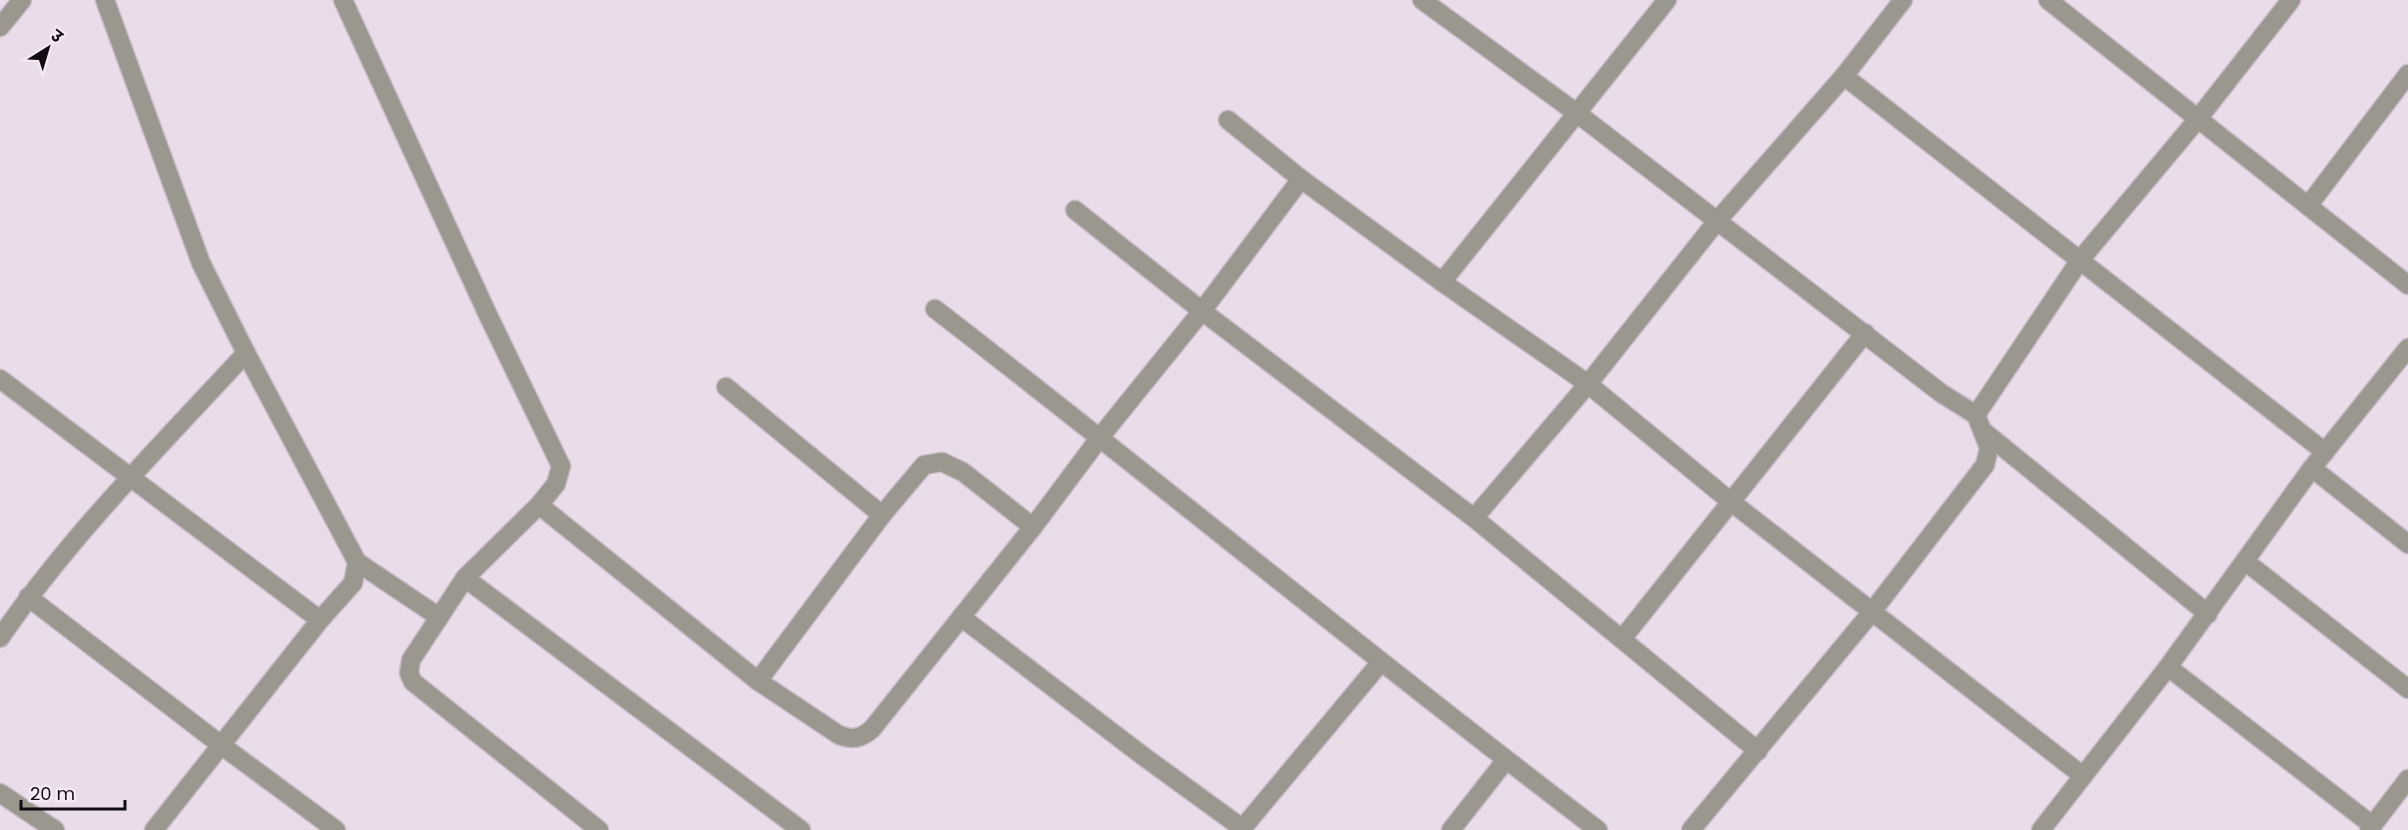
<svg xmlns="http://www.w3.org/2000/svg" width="2408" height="830" font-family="Poppins,'Noto Sans Devanagari',sans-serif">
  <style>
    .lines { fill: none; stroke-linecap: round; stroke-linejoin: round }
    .minor-casing { stroke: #c8bbc7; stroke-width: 21 }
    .minor { stroke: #9a978f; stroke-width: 18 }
  </style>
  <rect width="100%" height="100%" fill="#ebdcea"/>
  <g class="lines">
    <g class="minor-casing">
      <g id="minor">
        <path d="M105,0L201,263L246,353L357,562L353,583L320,620L154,830"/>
        <path d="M343,0L488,315L561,466L556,484L539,505L465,578"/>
        <path d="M1422,0L1578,114L1941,393L1976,415L2080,260L2197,120L2291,0"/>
        <path d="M2048,0L2408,285"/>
        <path d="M0,27L22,0"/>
        <path d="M1844,76L2325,452"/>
        <path d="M1228,120L1301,179L1442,282L1588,384L1730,501L2083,776"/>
        <path d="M2308,206L2408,74"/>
        <path d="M1075,210L1202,311L1474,518L1758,751"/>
        <path d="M1442,282L1667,0"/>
        <path d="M935,309C1158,481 1374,660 1598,830"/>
        <path d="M0,379L320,620"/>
        <path d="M726,387L882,515"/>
        <path d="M1983,431L2208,614"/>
        <path d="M2312,468L2408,544"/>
        <path d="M539,505L758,681L839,735C853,740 860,739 872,729L1033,527L1101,436L1202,311L1301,179"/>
        <path d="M1474,518L1588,384L1717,221L1844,76L1903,0"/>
        <path d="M357,562L439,617"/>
        <path d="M2246,562L2408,689"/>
        <path d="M28,597L221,745L336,830"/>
        <path d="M961,617L1143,756L1242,828"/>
        <path d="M0,638C69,537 162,444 246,353"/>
        <path d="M1622,639L1865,333"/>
        <path d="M2168,667L2372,825"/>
        <path d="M758,681L882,515L924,465L942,462L963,472L1033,527"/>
        <path d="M0,793L55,830"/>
        <path d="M599,830L413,682L409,673L411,660L465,578L801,830"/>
        <path d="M1241,830L1381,662"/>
        <path d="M1451,830L1506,760"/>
        <path d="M1691,830L1871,613L1985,465L1989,448L1976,415"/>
        <path d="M2041,830L2168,667L2312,468L2408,348"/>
        <path d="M2369,830L2408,779"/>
      </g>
    </g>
    <use href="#minor" class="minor"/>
  </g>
  <g transform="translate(48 48) rotate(37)" stroke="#f8e9f8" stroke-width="4.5" paint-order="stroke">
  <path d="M0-4.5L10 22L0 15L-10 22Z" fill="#120d12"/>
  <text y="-9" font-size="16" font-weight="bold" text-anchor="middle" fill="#120d12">उ</text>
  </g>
  <path d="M21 800v9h104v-9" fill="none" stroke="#120d12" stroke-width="3"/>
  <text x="30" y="800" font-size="18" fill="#120d12" stroke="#f8e9f8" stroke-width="4.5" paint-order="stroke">20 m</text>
</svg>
